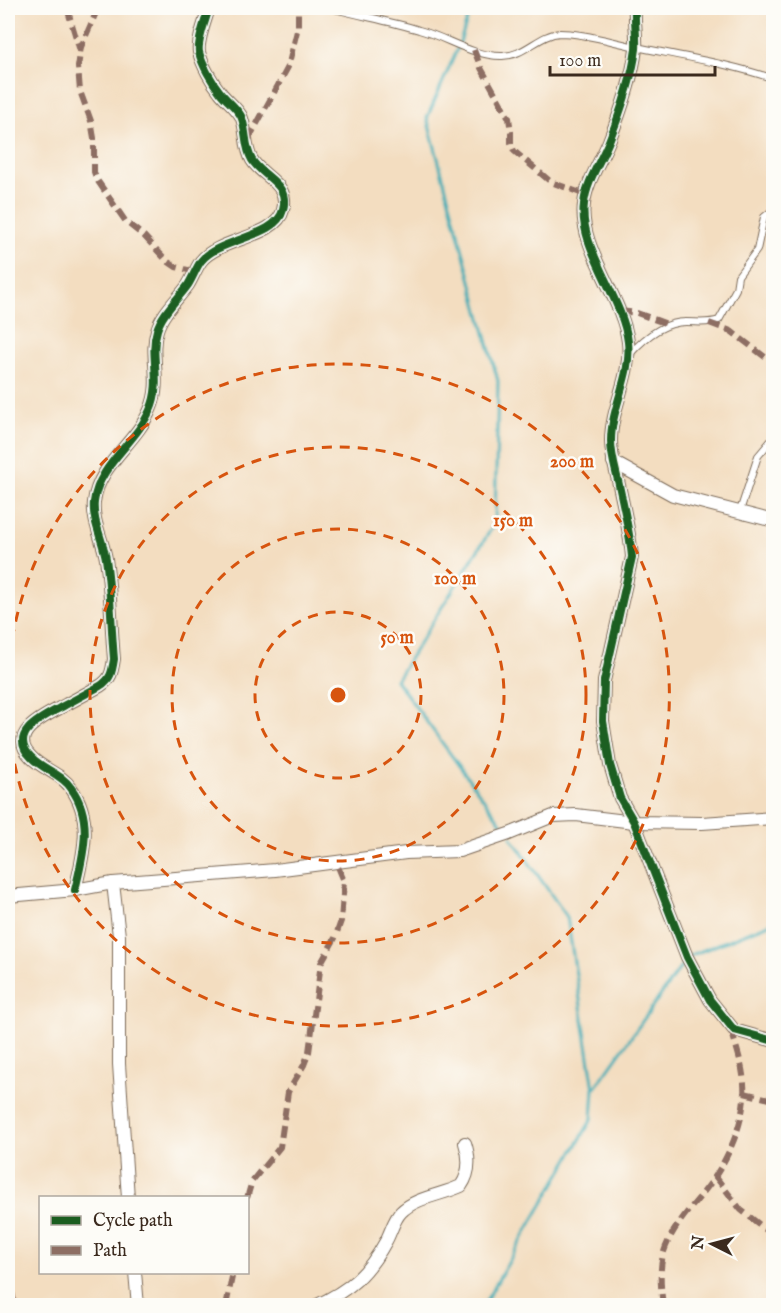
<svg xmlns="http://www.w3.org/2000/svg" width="781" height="1313" font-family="'IM FELL English',serif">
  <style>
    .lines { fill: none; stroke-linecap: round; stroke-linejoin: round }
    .stream { stroke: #39abb5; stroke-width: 3 }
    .service-casing { stroke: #7b6957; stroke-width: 8 }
    .minor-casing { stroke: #7b6957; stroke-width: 14 }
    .service { stroke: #fff; stroke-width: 6 }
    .minor { stroke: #fff; stroke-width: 12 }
    .quiet { stroke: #8d6e63; stroke-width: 6; stroke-dasharray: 12 6; stroke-linecap: butt }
    .cycleway-casing { stroke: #fdfcf7; stroke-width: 11 }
    .cycleway { stroke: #1b5e20; stroke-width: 8 }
    .ring { fill: none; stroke: #d7540e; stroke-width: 3; stroke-dasharray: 10 8 }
    .centre { fill: #d7540e; stroke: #fdfcf7; stroke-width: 3 }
    .ring-label { font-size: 18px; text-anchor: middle; font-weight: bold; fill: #d7540e; stroke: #fdfcf7; stroke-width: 5; stroke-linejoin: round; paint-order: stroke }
  </style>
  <rect width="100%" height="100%" fill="#fdfcf7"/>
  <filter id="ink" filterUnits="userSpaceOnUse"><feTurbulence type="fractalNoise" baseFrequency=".0167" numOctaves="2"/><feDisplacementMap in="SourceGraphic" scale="12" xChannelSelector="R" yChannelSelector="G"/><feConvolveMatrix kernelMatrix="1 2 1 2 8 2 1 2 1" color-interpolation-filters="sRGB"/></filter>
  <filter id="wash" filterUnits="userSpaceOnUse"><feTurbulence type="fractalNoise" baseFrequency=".008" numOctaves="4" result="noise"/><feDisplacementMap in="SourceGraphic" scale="24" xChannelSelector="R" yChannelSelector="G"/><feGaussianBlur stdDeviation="1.35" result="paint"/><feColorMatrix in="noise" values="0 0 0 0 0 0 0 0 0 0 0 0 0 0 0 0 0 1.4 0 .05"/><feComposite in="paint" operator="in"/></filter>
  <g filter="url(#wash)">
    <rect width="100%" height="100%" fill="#f3ddc0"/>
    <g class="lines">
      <g class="stream">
        <path d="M471,8L459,45L427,118L498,381L495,523L396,680L507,831"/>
        <path d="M689,956L774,922"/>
        <path d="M595,1088L685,961"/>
        <path d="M483,1306L592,1119L594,1089L567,917L511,837"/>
      </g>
    </g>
  </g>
  <g filter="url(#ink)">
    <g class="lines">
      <g class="service-casing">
        <g id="service">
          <path d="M331,8C360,16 390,21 419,30C446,37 472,56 501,56C524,57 539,34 560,33C583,33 609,41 632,46C679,56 728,63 774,79"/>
          <path d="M630,354C645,337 663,322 686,322C698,322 708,324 719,320L736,289L738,276L757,250L764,217L774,209"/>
          <path d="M740,511L758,456L774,437"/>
        </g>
      </g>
      <g class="minor-casing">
        <g id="minor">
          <path d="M635,8C634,21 637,35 636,49C632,80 621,111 609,141C601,161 586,182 584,204C578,247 623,298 628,342C632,375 611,407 611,441C611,456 616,471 619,485C624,509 630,533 632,557L604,681L603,721L610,765L620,798L634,822L687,957L710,1000L734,1030L774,1041"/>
          <path d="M613,462L673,495L774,521"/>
          <path d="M113,883L119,936V1064L128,1198"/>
          <path d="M75,890C83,856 94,819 71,788C62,774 42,769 31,757C5,731 50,714 67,704C78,698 89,692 100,686C111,679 112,672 114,659C111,626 111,592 106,559C103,540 92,521 94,502C98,465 136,443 150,410C163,381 149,356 157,330C162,313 178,299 188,285C193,277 196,268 201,261C219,238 276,238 283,210C290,183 263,178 252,160C244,147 247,129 241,116C236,107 226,100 220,92C212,82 202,65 199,52C197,41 206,19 209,8"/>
          <path d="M8,896L75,890L113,883L275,870L406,853L459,851L509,834L553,816L576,815L634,822L702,823L774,818"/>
          <path d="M135,1272L138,1306"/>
          <path d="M315,1306C350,1290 368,1274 386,1241C391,1232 394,1219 401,1212C416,1197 442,1195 461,1186C470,1173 470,1158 465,1143"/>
        </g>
      </g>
      <use href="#service" class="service"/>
      <use href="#minor" class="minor"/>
      <g class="quiet">
        <path d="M67,8L80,51"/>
        <path d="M98,8L81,47L78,67L80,91L91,121L94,138V172L97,180L126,222L144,236L167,261L176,267L196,272"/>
        <path d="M474,50L481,68L509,118L511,132V143L514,151L551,182L586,195"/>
        <path d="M248,140L288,67L298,27V8"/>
        <path d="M619,311L637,313L667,324"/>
        <path d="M709,323L731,331L774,364"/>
        <path d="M744,1093L774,1100"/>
        <path d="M715,1176L741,1210L774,1236"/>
        <path d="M247,1198L252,1181L280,1147L288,1092L304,1065L309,1052L321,963L335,938L341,921L344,881L336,862"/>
        <path d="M8,1274L15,1306"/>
        <path d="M226,1306L233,1272"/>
        <path d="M663,1306C661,1289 659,1272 663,1255C672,1223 699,1202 716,1175C730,1153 742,1125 744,1098C746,1073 737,1050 730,1026"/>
      </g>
      <g class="cycleway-casing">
        <g id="cycleway">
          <path d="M635,8C634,21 637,35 636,49C632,80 621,111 609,141C601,161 586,182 584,204C578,247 623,298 628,342C632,375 611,407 611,441C611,456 616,471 619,485C624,509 630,533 632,557L604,681L603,721L610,765L620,798L634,822L687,957L710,1000L734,1030L774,1041"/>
          <path d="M75,890C83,856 94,819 71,788C62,774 42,769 31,757C5,731 50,714 67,704C78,698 89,692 100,686C111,679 112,672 114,659C111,626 111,592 106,559C103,540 92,521 94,502C98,465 136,443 150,410C163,381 149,356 157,330C162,313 178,299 188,285C193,277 196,268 201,261C219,238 276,238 283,210C290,183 263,178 252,160C244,147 247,129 241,116C236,107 226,100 220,92C212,82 202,65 199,52C197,41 206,19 209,8"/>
        </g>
      </g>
      <use href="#cycleway" class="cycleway"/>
    </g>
  </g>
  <g class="ring">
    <circle cx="338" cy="695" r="83"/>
    <circle cx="338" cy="695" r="166"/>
    <circle cx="338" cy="695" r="248"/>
    <path d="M8 675A331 331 0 1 1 8 715"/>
  </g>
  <circle cx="338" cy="695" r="9" class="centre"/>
  <g class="ring-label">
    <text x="572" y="467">200 m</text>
    <text x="513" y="526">150 m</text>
    <text x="455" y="584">100 m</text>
    <text x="397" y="643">50 m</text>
  </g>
  <rect width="781" height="1313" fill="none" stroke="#fdfcf7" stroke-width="30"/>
  <rect x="39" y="1196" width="210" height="78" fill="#fdfcf7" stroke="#afa8a0" stroke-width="1.5"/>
  <rect x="51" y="1216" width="30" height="9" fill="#1b5e20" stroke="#afa8a0" stroke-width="1.5"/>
  <text x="93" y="1226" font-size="18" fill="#3b2a1e">Cycle path</text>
  <rect x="51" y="1246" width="30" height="9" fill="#8d6e63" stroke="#afa8a0" stroke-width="1.5"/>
  <text x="93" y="1256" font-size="18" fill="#3b2a1e">Path</text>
  <g transform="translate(712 1244) rotate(276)" stroke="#fdfcf7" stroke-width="4.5" paint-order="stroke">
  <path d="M0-4.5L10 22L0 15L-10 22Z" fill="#3b2a1e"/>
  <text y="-9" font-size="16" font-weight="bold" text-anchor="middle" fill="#3b2a1e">N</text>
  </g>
  <path d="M550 66v9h165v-9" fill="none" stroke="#3b2a1e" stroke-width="3"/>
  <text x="559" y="66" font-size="18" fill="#3b2a1e" stroke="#fdfcf7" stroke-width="4.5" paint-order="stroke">100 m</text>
</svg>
